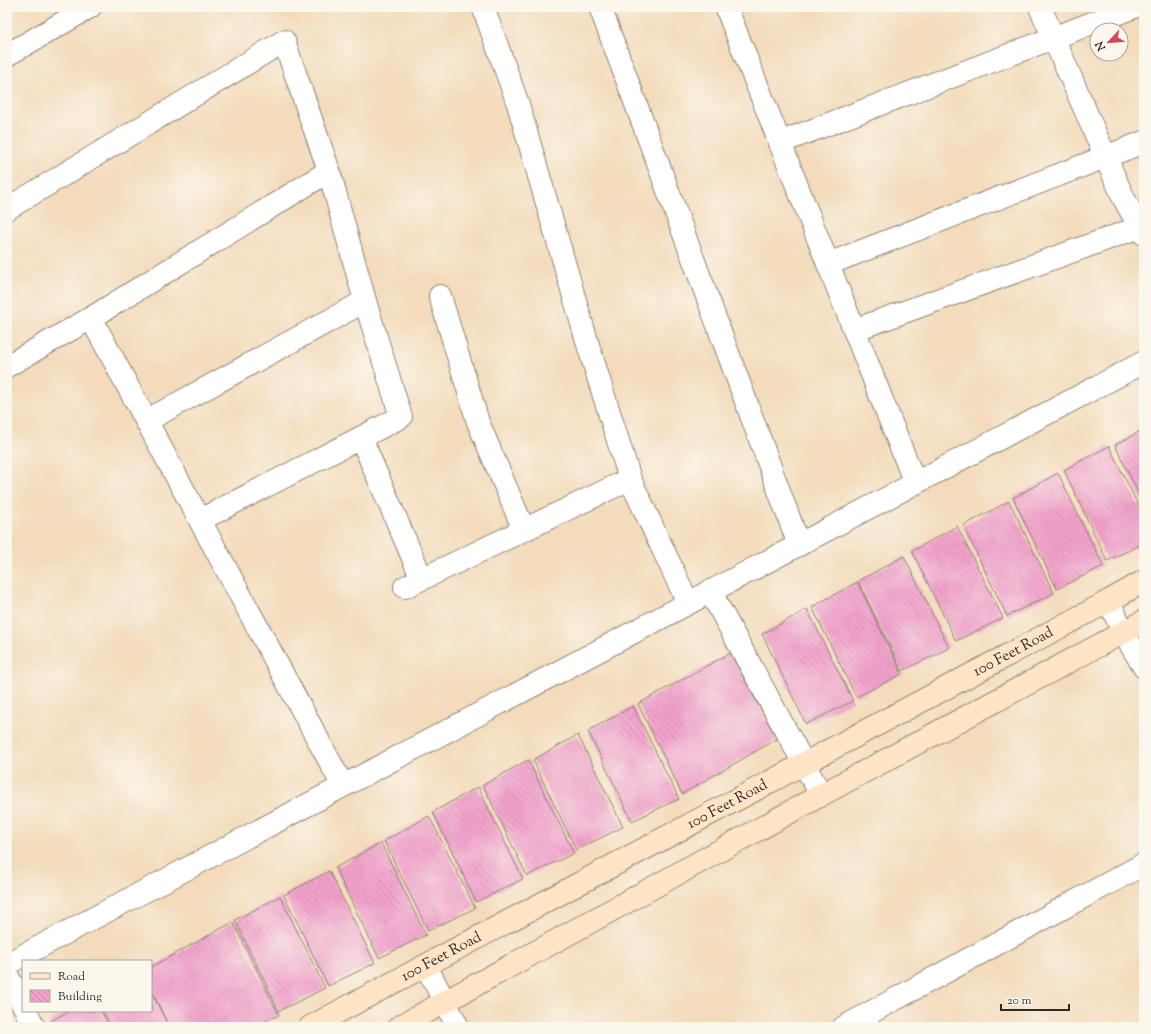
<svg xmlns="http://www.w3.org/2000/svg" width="1151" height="1034" font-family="'Sorts Mill Goudy',serif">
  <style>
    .building { fill: url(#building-back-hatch) }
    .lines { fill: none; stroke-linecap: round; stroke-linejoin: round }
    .street-casing { stroke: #8f8373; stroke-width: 24 }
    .secondary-casing { stroke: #8f8373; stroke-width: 24 }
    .street { stroke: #fff; stroke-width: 22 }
    .secondary { stroke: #ffe4c6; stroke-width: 22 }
    .labels { text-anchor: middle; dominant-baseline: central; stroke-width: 4; stroke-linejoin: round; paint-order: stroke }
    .street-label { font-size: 15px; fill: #2b2b2b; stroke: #fbf7ec }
  </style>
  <defs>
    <pattern id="building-back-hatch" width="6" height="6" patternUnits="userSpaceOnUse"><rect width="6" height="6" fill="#f3a2cc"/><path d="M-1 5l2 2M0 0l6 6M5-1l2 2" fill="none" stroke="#c584a6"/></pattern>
  </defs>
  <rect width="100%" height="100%" fill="#fbf7ec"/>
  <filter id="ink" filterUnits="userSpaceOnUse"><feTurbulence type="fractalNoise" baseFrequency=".025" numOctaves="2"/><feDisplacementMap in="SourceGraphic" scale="8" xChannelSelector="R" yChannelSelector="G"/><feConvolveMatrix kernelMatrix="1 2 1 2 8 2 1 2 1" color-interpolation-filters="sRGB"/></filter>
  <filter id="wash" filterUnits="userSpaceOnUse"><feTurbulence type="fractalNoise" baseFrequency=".012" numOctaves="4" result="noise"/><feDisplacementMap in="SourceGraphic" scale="16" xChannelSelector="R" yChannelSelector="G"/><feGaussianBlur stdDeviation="0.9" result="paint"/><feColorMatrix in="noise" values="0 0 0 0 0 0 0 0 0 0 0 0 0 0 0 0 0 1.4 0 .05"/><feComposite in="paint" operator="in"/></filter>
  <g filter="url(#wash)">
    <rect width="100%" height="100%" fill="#f3dbbb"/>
    <g id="blocks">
      <g class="building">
        <path d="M1144,429V505L1115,445Z"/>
        <path d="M1109,446L1144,517V543L1107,561L1064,470Z"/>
        <path d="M1058,473L1103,566L1057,589L1013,498Z"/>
        <path d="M1009,501L1054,593L1007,616L963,526Z"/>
        <path d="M957,526L1003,618L956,641L912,551Z"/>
        <path d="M904,556L949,648L902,671L858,581Z"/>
        <path d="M857,582L902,674L856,697L812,607Z"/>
        <path d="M807,609L853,701L806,724L762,634Z"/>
        <path d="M730,653L777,739L682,794L638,704Z"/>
        <path d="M633,706L679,799L632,821L588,731Z"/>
        <path d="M578,735L623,827L576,850L533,760Z"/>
        <path d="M528,760L574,853L527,876L483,785Z"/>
        <path d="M478,787L523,879L476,902L433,812Z"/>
        <path d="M429,816L475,908L428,931L384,841Z"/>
        <path d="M381,843L426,935L379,958L335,868Z"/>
        <path d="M329,871L375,963L328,986L284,895Z"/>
        <path d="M280,896L325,988L279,1011L235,920Z"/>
        <path d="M233,922L279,1015L253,1027H169L151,989V967Z"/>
        <path d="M151,991L169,1027H111L103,1011H151Z"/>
        <path d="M69,1011H101L109,1027H52L49,1022Z"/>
      </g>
    </g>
  </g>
  <g filter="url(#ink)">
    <use href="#blocks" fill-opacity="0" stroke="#8f8373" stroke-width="1"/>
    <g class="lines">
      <g class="street-casing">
        <g id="street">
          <path d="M483,7L518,104L589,348L630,479L688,603"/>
          <path d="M600,7L799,545"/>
          <path d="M726,7L915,483"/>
          <path d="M1040,7L1124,199L1144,234"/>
          <path d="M7,55L90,7"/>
          <path d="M779,143L1134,7"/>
          <path d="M7,209L284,41L329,171L365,301L401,417L200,520"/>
          <path d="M828,264L1144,142"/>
          <path d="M440,296L478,422L524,530"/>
          <path d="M91,318L343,786"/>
          <path d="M854,330L1140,227"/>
          <path d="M7,366L91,318L329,171"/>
          <path d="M146,421L365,301"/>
          <path d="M361,438L422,579"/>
          <path d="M405,587L630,479"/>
          <path d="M710,591L821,795"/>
          <path d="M1109,601L1123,632L1144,667"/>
          <path d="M7,964L1144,362"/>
          <path d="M426,966L458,1027"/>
          <path d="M7,975L23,1005"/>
          <path d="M26,1011L34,1027"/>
          <path d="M844,1027L1144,864"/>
        </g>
      </g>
      <g class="secondary-casing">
        <g id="secondary">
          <path id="s1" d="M310,1027L1109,601L1144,581"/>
          <path d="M399,1027L821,795L1144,621"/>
        </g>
      </g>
      <use href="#street" class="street"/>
      <use href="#secondary" class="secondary"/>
    </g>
  </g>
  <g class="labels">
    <g class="street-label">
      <text stroke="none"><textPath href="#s1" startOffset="797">100 Feet Road</textPath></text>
      <text stroke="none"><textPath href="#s1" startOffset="473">100 Feet Road</textPath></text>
      <text stroke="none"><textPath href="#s1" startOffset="149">100 Feet Road</textPath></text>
    </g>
  </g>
  <rect width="1151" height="1034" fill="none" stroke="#fbf7ec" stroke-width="24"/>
  <rect x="22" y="960" width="130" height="52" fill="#fbf7ec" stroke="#a8a59f"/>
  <rect x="30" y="973" width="20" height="6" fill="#ffe4c6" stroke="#a8a59f"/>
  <text x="58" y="980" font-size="12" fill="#2b2b2b">Road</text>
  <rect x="30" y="990" width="20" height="12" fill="url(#building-back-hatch)" stroke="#a8a59f"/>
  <text x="58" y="1000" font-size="12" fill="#2b2b2b">Building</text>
  <g transform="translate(1109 42) rotate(244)"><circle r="19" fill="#fbf7ec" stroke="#a8a59f"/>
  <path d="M0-3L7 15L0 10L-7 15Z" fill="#d1495b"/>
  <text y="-6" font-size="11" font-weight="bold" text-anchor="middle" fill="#2b2b2b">N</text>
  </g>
  <path d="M1001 1004v6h68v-6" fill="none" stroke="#2b2b2b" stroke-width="2"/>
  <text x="1007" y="1004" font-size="12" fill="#2b2b2b" stroke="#fbf7ec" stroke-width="3" paint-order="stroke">20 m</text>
</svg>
